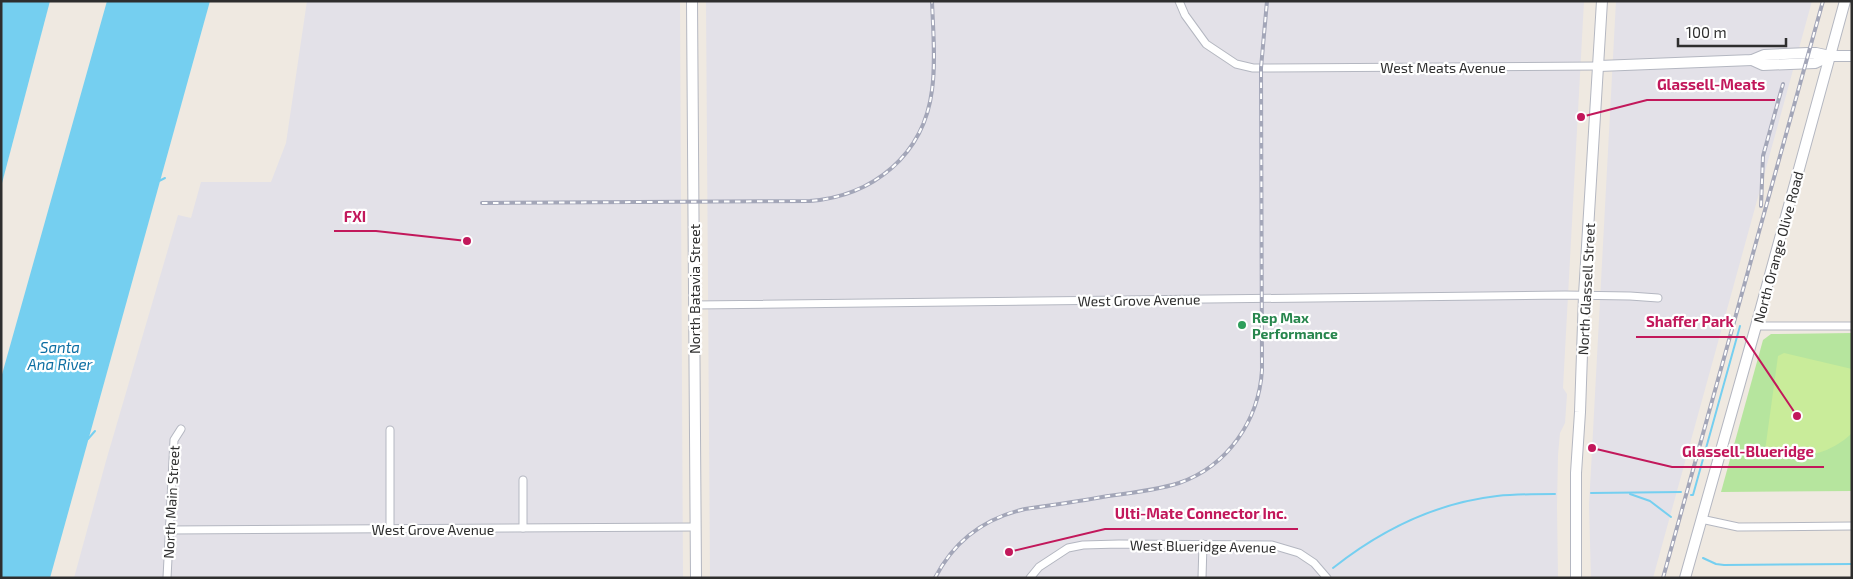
<svg xmlns="http://www.w3.org/2000/svg" width="1853" height="579" font-family="'Exo 2',sans-serif">
  <style>
    .industrial { fill: #e3e1e8 }
    .green { fill: #b6e59e }
    .pitch { fill: #c9ec9a }
    .water { fill: #75cff0 }
    .lines { fill: none; stroke-linecap: round; stroke-linejoin: round }
    .stream { stroke: #75cff0; stroke-width: 2 }
    .street-casing { stroke: #b4b7c1; stroke-width: 9 }
    .secondary-casing { stroke: #b4b7c1; stroke-width: 12 }
    .street { stroke: #fff; stroke-width: 7 }
    .secondary { stroke: #fff; stroke-width: 10 }
    .rail-casing { stroke: #a3a6b8; stroke-width: 4 }
    .rail { stroke: #fff; stroke-width: 2; stroke-dasharray: 5.5; stroke-linecap: butt }
    .leisure-dot { fill: #2e9e5b; stroke: #fff; stroke-width: 2 }
    .labels { text-anchor: middle; dominant-baseline: central; stroke-width: 4.5; stroke-linejoin: round; paint-order: stroke }
    .street-label { font-size: 14px; fill: #2e2e2e; stroke: #fff }
    .leisure-label { font-size: 14px; font-weight: bold; fill: #27864d; stroke: #fff; text-anchor: start }
    .water-label { font-size: 15px; font-style: italic; fill: #0d6fa3; stroke: #fff }
    .leader { fill: none; stroke: #c2185b; stroke-width: 2 }
    .callout-dot { fill: #c2185b; stroke: #fff; stroke-width: 2 }
    .callout-label { font-size: 15px; text-anchor: middle; font-weight: bold; fill: #c2185b; stroke: #fff; stroke-width: 4.5; stroke-linejoin: round; paint-order: stroke }
  </style>
  <rect width="100%" height="100%" fill="#efe9e1"/>
  <g class="industrial">
    <path d="M307,1H680L683,578H74L106,461L178,215L191,218L201,182H271L286,143Z"/>
    <path d="M706,1H1584L1563,388L1567,394L1565,423L1560,433L1558,455L1557,506L1558,578H710Z"/>
    <path d="M1616,1H1812L1653,578H1591L1589,505L1591,469Z"/>
  </g>
  <path class="green" d="M1852,333V491L1721,492L1763,340L1771,334Z"/>
  <path class="pitch" d="M1784,353L1852,369V433C1829,456 1795,460 1764,458L1778,356Z"/>
  <g class="water">
    <path d="M1,1H50L1,187Z"/>
    <path d="M107,1H210L50,578H1V378Z"/>
  </g>
  <g class="lines">
    <g class="stream">
      <path d="M159,181L165,178"/>
      <path d="M88,439L95,431"/>
      <path d="M1591,493L1681,492"/>
      <path d="M1630,494L1650,501L1671,517"/>
      <path d="M1691,495H1693L1740,326"/>
      <path d="M1703,558L1716,564L1724,565L1852,564"/>
      <path d="M1333,568C1381,530 1436,503 1497,496C1517,494 1536,494 1555,494"/>
    </g>
    <g class="street-casing">
      <g id="street">
        <path d="M1179,1L1185,15L1206,44L1236,64L1253,68L1599,66"/>
        <path d="M695,305L1565,295L1630,296L1658,298"/>
        <path d="M1756,326H1852"/>
        <path d="M390,430V529"/>
        <path d="M523,480V528"/>
        <path d="M1701,519L1738,527L1852,526"/>
        <path d="M169,530L696,527"/>
        <path d="M167,578L174,440L181,429"/>
        <path d="M1030,578L1039,567L1068,548L1083,545L1119,544L1272,545L1299,553L1314,563L1327,578"/>
        <path d="M1202,578L1203,544"/>
      </g>
    </g>
    <g class="secondary-casing">
      <g id="secondary">
        <path d="M692,1L696,578"/>
        <path d="M1752,60L1763,65L1815,63L1830,56"/>
        <path d="M1599,66L1752,60L1764,55L1808,53H1816L1830,56H1852"/>
        <path d="M1576,578V473L1580,412L1584,295L1602,1"/>
        <path d="M1685,578L1756,326L1845,1"/>
      </g>
    </g>
    <use href="#street" class="street"/>
    <use href="#secondary" class="secondary"/>
    <g class="rail-casing">
      <g id="rail">
        <path d="M482,203L810,201C873,196 924,155 932,90C936,61 933,30 932,1"/>
        <path d="M1761,206L1763,156L1783,84"/>
        <path d="M935,578C954,541 985,518 1025,509C1053,505 1081,501 1108,496C1132,493 1157,490 1179,483C1228,466 1259,420 1262,370L1261,68L1267,1"/>
        <path d="M1663,578L1823,1"/>
      </g>
    </g>
    <use href="#rail" class="rail"/>
  </g>
  <circle class="leisure-dot" cx="1242" cy="325" r="5"/>
  <g class="labels">
    <g class="street-label">
      <text x="1443" y="67">West Meats Avenue</text>
      <text transform="translate(1778 247) rotate(-75)">North Orange Olive Road</text>
      <text transform="translate(694 289) rotate(-90)">North Batavia Street</text>
      <text transform="translate(1586 289) rotate(-87)">North Glassell Street</text>
      <text transform="translate(1139 300) rotate(-1)">West Grove Avenue</text>
      <text transform="translate(171 502) rotate(-87)">North Main Street</text>
      <text x="433" y="529">West Grove Avenue</text>
      <text transform="translate(1203 546) rotate(1)">West Blueridge Avenue</text>
    </g>
    <g class="leisure-label">
      <text x="1252" y="317">Rep Max<tspan x="1252" dy="16">Performance</tspan></text>
    </g>
    <g class="water-label">
      <text x="60" y="347">Santa<tspan x="60" dy="17">Ana River</tspan></text>
    </g>
  </g>
  <path class="leader" d="M1581 117L1647 100H1775M467 241L376 231H334M1797 416L1744 337H1636M1592 448L1672 467H1824M1009 552L1105 529H1298"/>
  <g class="callout-dot">
    <circle cx="1581" cy="117" r="5"/>
    <circle cx="467" cy="241" r="5"/>
    <circle cx="1797" cy="416" r="5"/>
    <circle cx="1592" cy="448" r="5"/>
    <circle cx="1009" cy="552" r="5"/>
  </g>
  <g class="callout-label">
    <text x="1711" y="90">Glassell-Meats</text>
    <text x="355" y="222">FXI</text>
    <text x="1690" y="327">Shaffer Park</text>
    <text x="1748" y="457">Glassell-Blueridge</text>
    <text x="1201" y="519">Ulti-Mate Connector Inc.</text>
  </g>
  <rect width="1853" height="579" fill="none" stroke="#2e2e2e" stroke-width="5"/>
  <path d="M1678 38v8h108v-8" fill="none" stroke="#2e2e2e" stroke-width="2.5"/>
  <text x="1686" y="38" font-size="15" fill="#2e2e2e" stroke="#ffffff" stroke-width="4" paint-order="stroke">100 m</text>
</svg>
